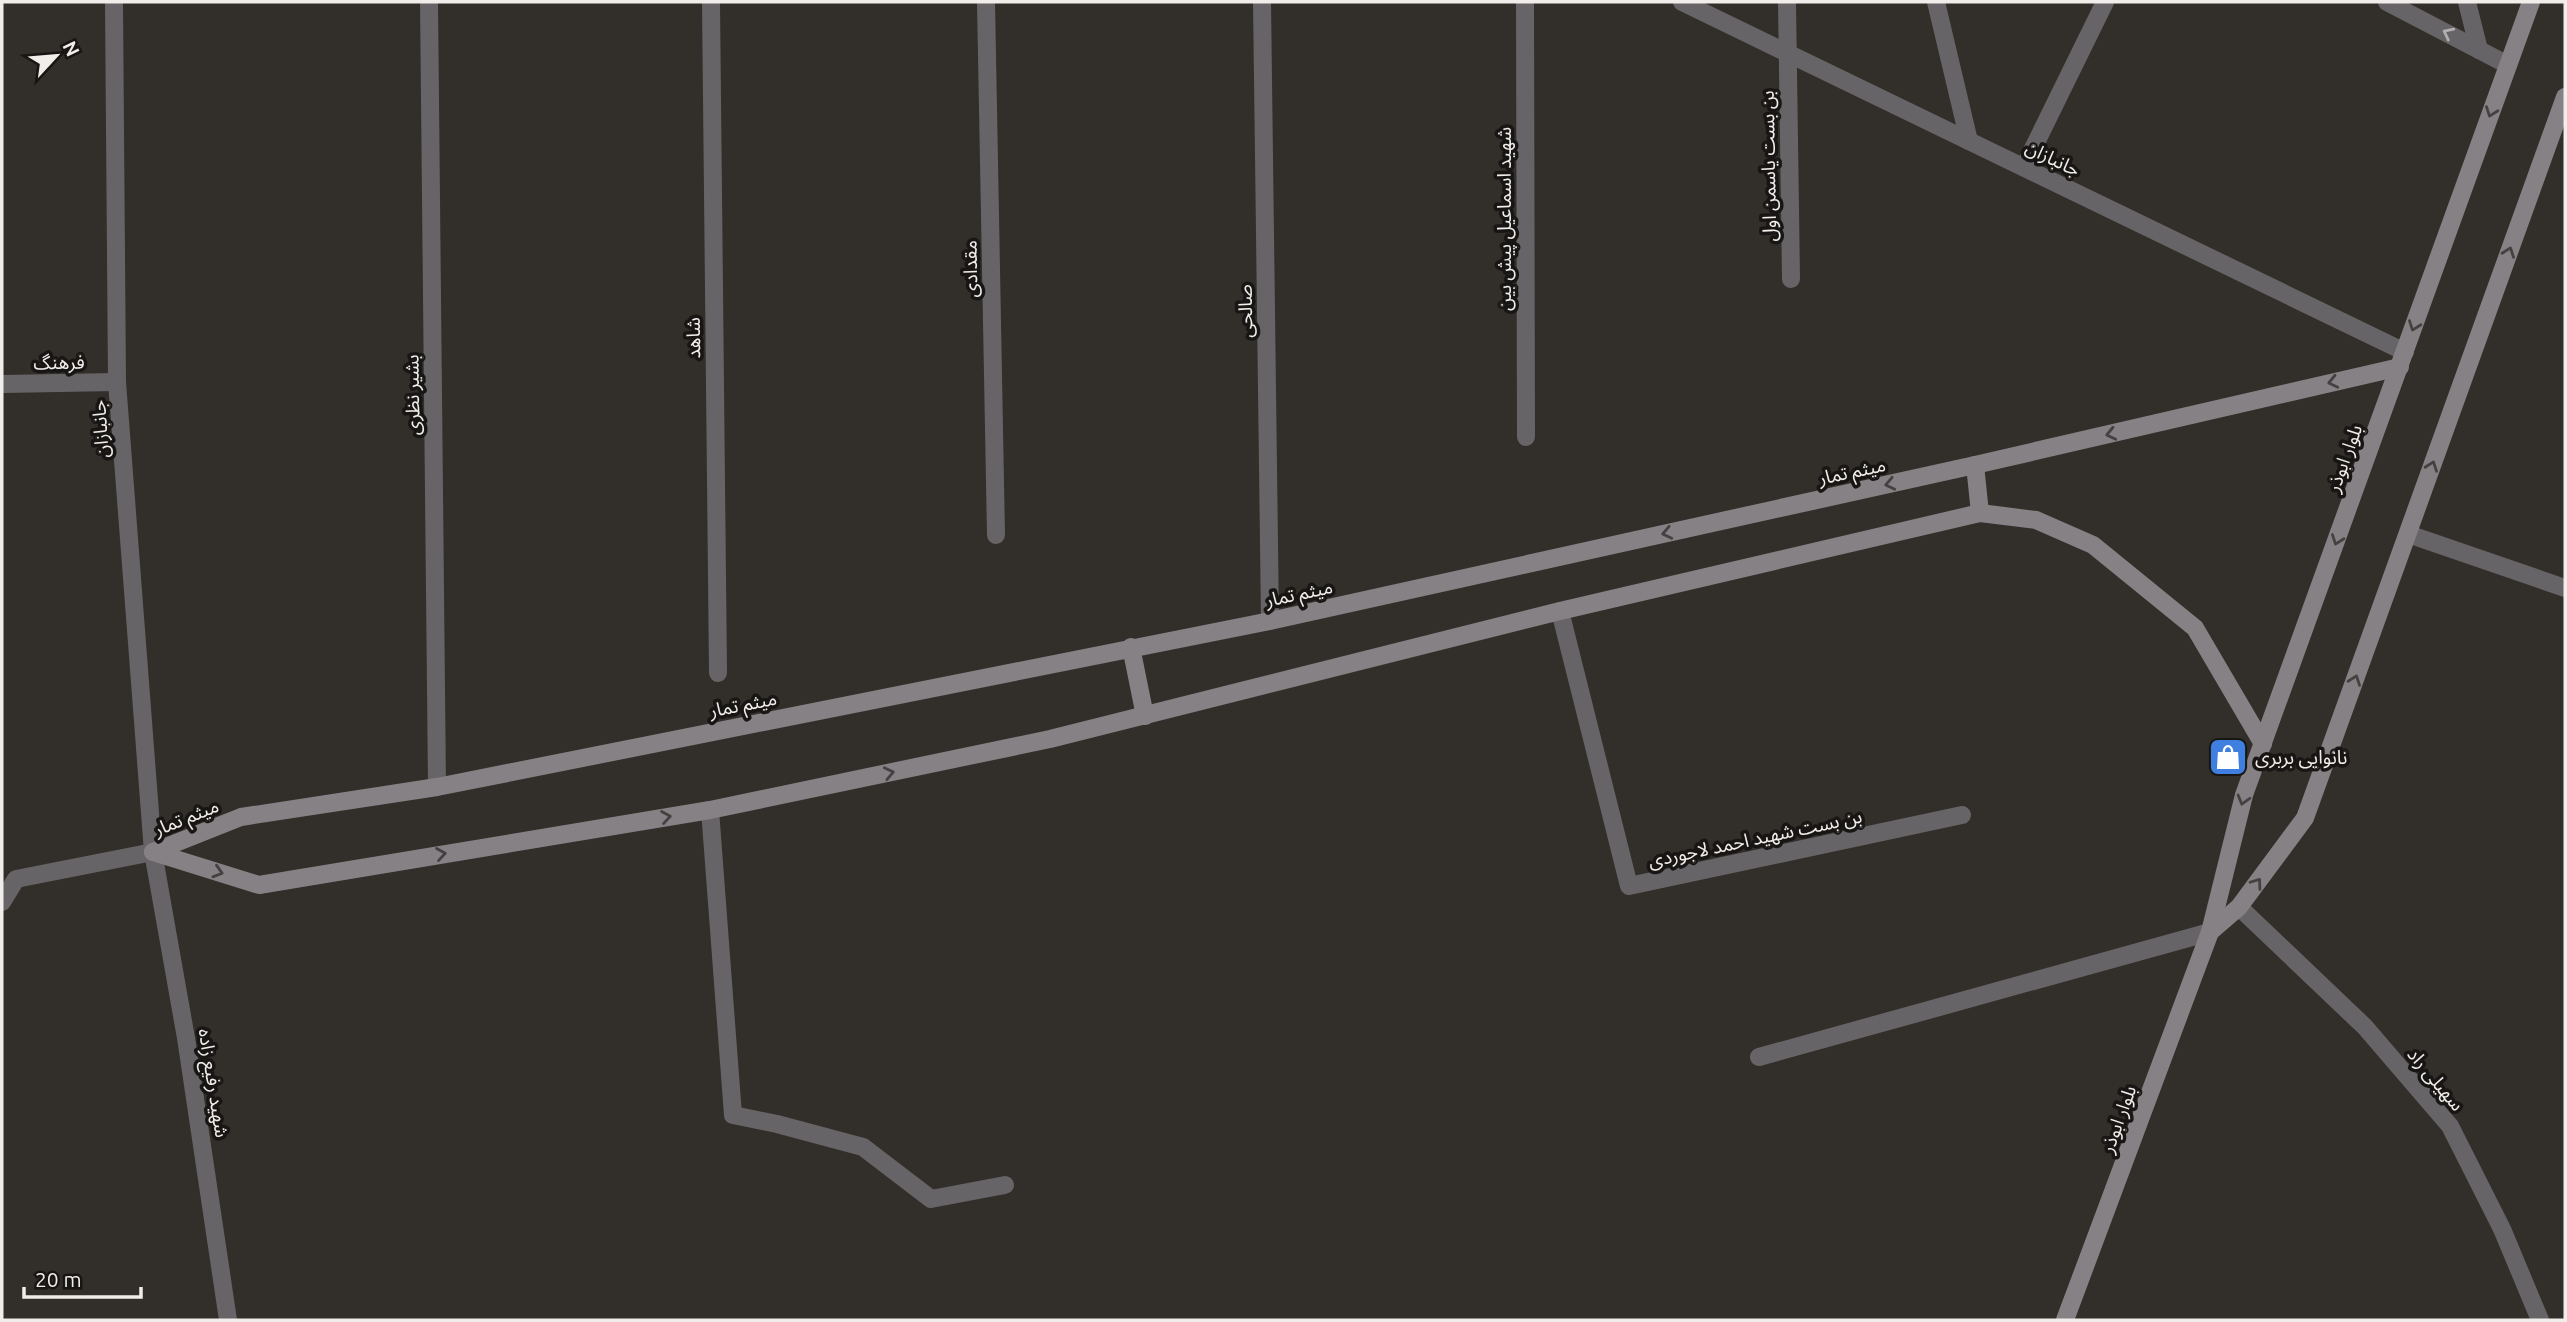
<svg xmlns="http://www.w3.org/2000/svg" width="2567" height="1322" font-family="Ubuntu,'Noto Sans Arabic',sans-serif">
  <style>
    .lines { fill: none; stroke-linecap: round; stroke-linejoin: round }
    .lane { stroke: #666466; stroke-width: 18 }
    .street { stroke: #666466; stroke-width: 18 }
    .secondary { stroke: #868185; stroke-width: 18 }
    .oneway { stroke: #b2afaf }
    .oneway2 { stroke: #444141 }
    .labels { text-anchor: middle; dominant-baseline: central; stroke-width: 7; stroke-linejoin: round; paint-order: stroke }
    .street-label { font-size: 19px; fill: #f0edea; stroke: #181614 }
    .poi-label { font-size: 19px; fill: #f0edea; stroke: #181614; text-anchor: start }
  </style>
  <rect width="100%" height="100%" fill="#322e29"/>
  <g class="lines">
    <path class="lane" d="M1525,2L1526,437"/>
    <g class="street">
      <path d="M114,2L117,382L153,852L186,1038L228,1320"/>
      <path d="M429,2L437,787"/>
      <path d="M711,2L718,673"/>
      <path d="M986,2L996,535"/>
      <path d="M1262,2L1270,621"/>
      <path d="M1682,2L2405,352"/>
      <path d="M1787,2L1791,279"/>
      <path d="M1936,2L1969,141"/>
      <path d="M2387,2L2508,65"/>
      <path d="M2467,2L2479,50"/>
      <path d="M2024,167L2105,2"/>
      <path d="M2,384L117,382"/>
      <path d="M2408,534L2565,588"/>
      <path d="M1560,611L1629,886L1962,815"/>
      <path d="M710,810L733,1115L777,1124L863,1147L931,1199L1005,1185"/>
      <path d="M2,902L16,879L153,852"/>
      <path d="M2239,907L2365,1027L2450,1126L2502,1229L2540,1320"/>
      <path d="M1759,1057L2210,932"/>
    </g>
    <g class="secondary">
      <path d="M1975,465L1980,513"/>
      <path d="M1131,647L1145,716"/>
      <path d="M153,852L241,817L437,787L1270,621L1975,465L2400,367"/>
      <path d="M153,852L259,885L710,810L1050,739L1560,611L1980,513L2036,520L2093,545L2195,628L2263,744"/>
      <path d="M2210,932L2239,907L2305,818L2565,97"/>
      <path d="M2065,1320L2210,932L2244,795L2531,2"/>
    </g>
  </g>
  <defs><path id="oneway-chevron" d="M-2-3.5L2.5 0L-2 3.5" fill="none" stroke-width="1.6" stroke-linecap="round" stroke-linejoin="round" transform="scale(1.75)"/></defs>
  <use class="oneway" href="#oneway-chevron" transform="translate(2448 33) rotate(-153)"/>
  <g class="oneway2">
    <use href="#oneway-chevron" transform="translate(2491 112) rotate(110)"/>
    <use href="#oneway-chevron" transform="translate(2509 252) rotate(-70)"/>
    <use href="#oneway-chevron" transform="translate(2414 326) rotate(110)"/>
    <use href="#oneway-chevron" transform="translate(2333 382) rotate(167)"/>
    <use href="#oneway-chevron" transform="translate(2111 434) rotate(167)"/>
    <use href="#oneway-chevron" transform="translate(2432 466) rotate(-70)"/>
    <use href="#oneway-chevron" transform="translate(1890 484) rotate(168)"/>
    <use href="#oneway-chevron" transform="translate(1667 533) rotate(168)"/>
    <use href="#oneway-chevron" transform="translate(2337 540) rotate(110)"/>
    <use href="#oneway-chevron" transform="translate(2355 680) rotate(-70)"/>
    <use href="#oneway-chevron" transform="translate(889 773) rotate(-12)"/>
    <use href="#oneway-chevron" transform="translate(2243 800) rotate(106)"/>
    <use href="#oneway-chevron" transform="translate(666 817) rotate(-9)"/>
    <use href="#oneway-chevron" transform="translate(441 854) rotate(-9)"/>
    <use href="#oneway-chevron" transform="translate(218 872) rotate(17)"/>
    <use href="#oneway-chevron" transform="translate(2257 883) rotate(-54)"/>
  </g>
  <defs>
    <g id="shop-square" transform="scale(2.0125)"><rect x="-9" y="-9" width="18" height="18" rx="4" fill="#3f7fe0" stroke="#181614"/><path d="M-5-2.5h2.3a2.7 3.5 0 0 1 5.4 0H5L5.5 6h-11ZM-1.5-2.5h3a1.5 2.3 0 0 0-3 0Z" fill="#fff"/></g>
  </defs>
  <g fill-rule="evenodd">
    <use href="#shop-square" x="2228" y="757"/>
  </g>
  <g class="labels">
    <g class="street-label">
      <text transform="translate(2053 158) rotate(26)">جانبازان</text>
      <text transform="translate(1768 166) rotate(-91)">بن بست یاسمن اول</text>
      <text transform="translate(1504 219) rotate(-90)">شهید اسماعیل پیش بین</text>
      <text transform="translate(970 269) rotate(-91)">مقدادی</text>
      <text transform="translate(1245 311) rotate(-91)">صالحی</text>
      <text transform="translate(693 338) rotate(-91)">شاهد</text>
      <text transform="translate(59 362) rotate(-1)">فرهنگ</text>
      <text transform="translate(412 395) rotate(-91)">بشیر نظری</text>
      <text transform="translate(100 429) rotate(-94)">جانبازان</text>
      <text transform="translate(2344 458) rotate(-70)">بلوار ابوذر</text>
      <text transform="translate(1852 471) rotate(-12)">میثم تمار</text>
      <text transform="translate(1299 593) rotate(-12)">میثم تمار</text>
      <text transform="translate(743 704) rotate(-11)">میثم تمار</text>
      <text transform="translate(186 817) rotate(-22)">میثم تمار</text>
      <text transform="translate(1755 838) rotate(-12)">بن بست شهید احمد لاجوردی</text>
      <text transform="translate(2436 1079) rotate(50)">سهیلی راد</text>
      <text transform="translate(214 1083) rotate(81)">شهید رفیع زاده</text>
      <text transform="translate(2118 1119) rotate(-70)">بلوار ابوذر</text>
    </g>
    <g class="poi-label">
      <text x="2255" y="757">نانوایی بربری</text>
    </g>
  </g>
  <rect width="2567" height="1322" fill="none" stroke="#f0edea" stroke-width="7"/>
  <g transform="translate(56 56) rotate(64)" stroke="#181614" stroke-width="5" paint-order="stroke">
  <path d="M0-5L12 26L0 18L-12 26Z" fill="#f0edea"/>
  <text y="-10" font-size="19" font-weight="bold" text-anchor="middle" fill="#f0edea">N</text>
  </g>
  <path d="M24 1287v10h117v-10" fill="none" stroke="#f0edea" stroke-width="3.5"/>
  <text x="35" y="1287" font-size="21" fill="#f0edea" stroke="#181614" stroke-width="5" paint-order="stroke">20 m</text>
</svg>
